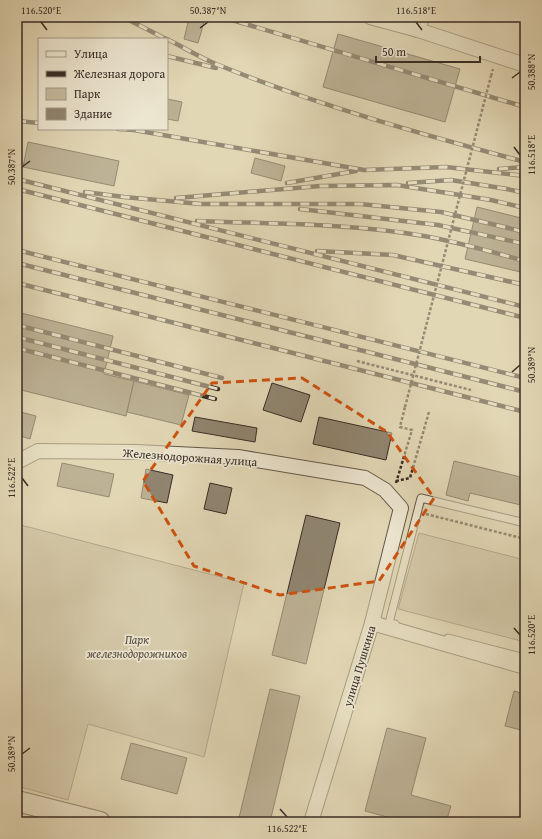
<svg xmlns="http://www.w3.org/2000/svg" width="542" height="839" font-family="'Gentium Book Plus',serif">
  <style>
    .green { fill: #c5ba9d; stroke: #7e7462 }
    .building { fill: #908570; stroke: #382d26 }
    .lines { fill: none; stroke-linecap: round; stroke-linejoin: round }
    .lane-casing { stroke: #62584a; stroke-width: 9 }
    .street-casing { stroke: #62584a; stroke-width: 16 }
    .secondary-casing { stroke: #382d26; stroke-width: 22 }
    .path { stroke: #382d26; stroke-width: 2.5; stroke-dasharray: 3 2; stroke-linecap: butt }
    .lane { stroke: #ece5cf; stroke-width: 7 }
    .street { stroke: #ece5cf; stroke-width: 14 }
    .secondary { stroke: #ece5cf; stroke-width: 20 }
    .rail-casing { stroke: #382d26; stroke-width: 4.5 }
    .rail { stroke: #ece5cf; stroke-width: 3; stroke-dasharray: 9; stroke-linecap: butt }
    .path-bridge { stroke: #382d26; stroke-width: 2.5; stroke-dasharray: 3 2; stroke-linecap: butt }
    .marked { fill: none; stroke: #ce5210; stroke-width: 3; stroke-dasharray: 8 5; stroke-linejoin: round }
    .ticks { fill: none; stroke: #382d26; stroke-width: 1.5 }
    .labels { text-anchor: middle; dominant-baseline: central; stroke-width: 3.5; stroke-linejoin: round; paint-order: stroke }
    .street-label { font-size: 12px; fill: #382d26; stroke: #ece5cf }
    .park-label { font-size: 12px; font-style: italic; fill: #54493e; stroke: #ece5cf }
    .neatline { fill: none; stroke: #382d26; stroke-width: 1.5 }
    .ticks-label { font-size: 10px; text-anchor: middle; fill: #382d26 }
  </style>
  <rect width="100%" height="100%" fill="#e2d7b5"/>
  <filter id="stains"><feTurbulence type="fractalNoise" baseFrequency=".005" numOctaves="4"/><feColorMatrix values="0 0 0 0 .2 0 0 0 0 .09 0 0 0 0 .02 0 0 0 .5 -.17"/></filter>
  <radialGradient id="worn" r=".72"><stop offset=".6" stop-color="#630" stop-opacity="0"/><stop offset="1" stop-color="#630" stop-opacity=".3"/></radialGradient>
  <g class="green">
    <path d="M17,524L244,583L204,757L88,724L68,800L17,786Z"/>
    <path d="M419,533L525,560V642L398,609Z"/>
  </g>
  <g class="building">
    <path d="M189,18L204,22L198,43L184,39Z"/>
    <path d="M338,34L460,69L445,122L323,87Z"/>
    <path d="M167,99L182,102L178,121L167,119Z"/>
    <path d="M28,142L119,161L114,186L23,167Z"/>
    <path d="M255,158L285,166L281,181L251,173Z"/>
    <path d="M477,207L525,219V273L465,259Z"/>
    <path d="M17,312L113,336L104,374L134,381L126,416L17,389Z"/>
    <path d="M134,381L189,395L181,425L127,412Z"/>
    <path d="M272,383L310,395L301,422L263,410Z"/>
    <path d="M17,411L36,416L30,439L17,435Z"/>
    <path d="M195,417L257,428L255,442L192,431Z"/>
    <path d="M319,417L392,433L386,460L313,444Z"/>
    <path d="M454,461L525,478V506L470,493L468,501L446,495Z"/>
    <path d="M62,463L114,474L109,497L57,486Z"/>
    <path d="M146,469L173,475L167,503L141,498Z"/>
    <path d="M210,483L232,488L226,514L204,509Z"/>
    <path d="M306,515L340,523L306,664L272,655Z"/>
    <path d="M270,689L300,696L270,822H238Z"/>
    <path d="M514,691L525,694V731L505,726Z"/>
    <path d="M387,728L426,738L411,795L451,806L446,822H406L365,811Z"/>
    <path d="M131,743L187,758L177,794L121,779Z"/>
  </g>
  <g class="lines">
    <g class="lane-casing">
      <g id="lane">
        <path d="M395,624L389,623L421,498L525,523"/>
        <path d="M448,638L525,658"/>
      </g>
    </g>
    <g class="street-casing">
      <g id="street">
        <path d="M370,17L418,30L525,65"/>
        <path d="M418,30L422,17"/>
        <path d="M17,462L38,451L136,452L238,457L365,478L385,490L401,508L372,623L311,822"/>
        <path d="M372,623L525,667"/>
      </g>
    </g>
    <g class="secondary-casing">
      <path id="secondary" d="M17,801L100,822"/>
    </g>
    <g class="path">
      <path d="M491,76L493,69"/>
      <path d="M357,361L471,390"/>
      <path d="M396,481L410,478L429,412"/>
      <path d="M396,483L412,430L400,427L405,407"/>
      <path d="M426,514L525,539"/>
    </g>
    <use href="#lane" class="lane"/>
    <use href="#street" class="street"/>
    <use href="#secondary" class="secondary"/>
    <g class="rail-casing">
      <g id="rail">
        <path d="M123,17L166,39"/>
        <path d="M222,17L525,107"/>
        <path d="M167,39C183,47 199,57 216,64C316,105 421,134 525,162"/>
        <path d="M167,56L216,68"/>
        <path d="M17,121L39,123"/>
        <path d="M118,129L134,130L364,170L446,167L525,176"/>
        <path d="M499,169L525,167"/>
        <path d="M17,179L525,307"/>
        <path d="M287,183L356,171"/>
        <path d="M408,183L451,180L507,189L525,193"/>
        <path d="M17,189L525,318"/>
        <path d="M85,192L124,197L201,204H360L441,212L525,232"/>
        <path d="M176,198L320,186L397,185L491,200L525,208"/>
        <path d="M300,209L438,225L525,244"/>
        <path d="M197,221C272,224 350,223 424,236C458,242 492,252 525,261"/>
        <path d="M17,250L525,378"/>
        <path d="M317,251L393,255L525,285"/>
        <path d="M17,263L525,392"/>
        <path d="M17,283L525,412"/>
        <path d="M17,325L222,378"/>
        <path d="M17,337L218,389"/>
        <path d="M17,348L215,399"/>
      </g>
    </g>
    <use href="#rail" class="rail"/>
    <path class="path-bridge" d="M405,407L491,76"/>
  </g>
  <path d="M0 0H542V839H0ZM302,378L387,432L434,498L379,581L280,595L194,566L143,481L212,383Z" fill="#e2d7b5" fill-opacity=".55" fill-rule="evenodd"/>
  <path class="marked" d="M302,378L387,432L434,498L379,581L280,595L194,566L143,481L212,383Z"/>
  <path class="ticks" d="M41,22L47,30M416,22L422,30M200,28L208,22M512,78L520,72M514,147L520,155M22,167L30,161M512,372L520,365M22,478L28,486M514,628L520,635M22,754L30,748M280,809L287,817"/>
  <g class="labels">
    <g class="street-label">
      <text transform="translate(190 457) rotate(4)">Железнодорожная улица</text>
      <text transform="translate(359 666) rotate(-73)">улица Пушкина</text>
    </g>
    <g class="park-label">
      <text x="137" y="639">Парк<tspan x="137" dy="14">железнодорожников</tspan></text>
    </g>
  </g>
  <rect width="542" height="839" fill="none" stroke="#e2d7b5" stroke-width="44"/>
  <rect x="38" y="38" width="130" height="92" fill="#ece5cf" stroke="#a49b8b"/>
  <rect x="46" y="51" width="20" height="6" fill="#ece5cf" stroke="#a49b8b"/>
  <text x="74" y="58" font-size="12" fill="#382d26">Улица</text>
  <rect x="46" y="71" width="20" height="6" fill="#382d26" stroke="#a49b8b"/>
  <text x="74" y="78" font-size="12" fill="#382d26">Железная дорога</text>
  <rect x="46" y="88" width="20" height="12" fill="#c5ba9d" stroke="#a49b8b"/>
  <text x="74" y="98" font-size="12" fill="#382d26">Парк</text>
  <rect x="46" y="108" width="20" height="12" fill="#908570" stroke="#a49b8b"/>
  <text x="74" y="118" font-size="12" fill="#382d26">Здание</text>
  <path d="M376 56v6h104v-6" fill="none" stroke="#382d26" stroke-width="2"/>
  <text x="382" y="56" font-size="12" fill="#382d26" stroke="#ece5cf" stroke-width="3" paint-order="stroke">50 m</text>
  <rect x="22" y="22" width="498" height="795" class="neatline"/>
  <g class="ticks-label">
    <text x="41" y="14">116.520°E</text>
    <text x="208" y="14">50.387°N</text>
    <text x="416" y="14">116.518°E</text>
    <text transform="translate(531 72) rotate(-90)" y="4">50.388°N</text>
    <text transform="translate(531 155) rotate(-90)" y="4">116.518°E</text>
    <text transform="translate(11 167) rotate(-90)" y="4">50.387°N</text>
    <text transform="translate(531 365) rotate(-90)" y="4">50.389°N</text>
    <text transform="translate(11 478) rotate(-90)" y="4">116.522°E</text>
    <text transform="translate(531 635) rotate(-90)" y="4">116.520°E</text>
    <text transform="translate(11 754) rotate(-90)" y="4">50.389°N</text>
    <text x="287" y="832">116.522°E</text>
  </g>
  <rect width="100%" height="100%" filter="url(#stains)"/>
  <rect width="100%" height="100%" fill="url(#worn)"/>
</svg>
